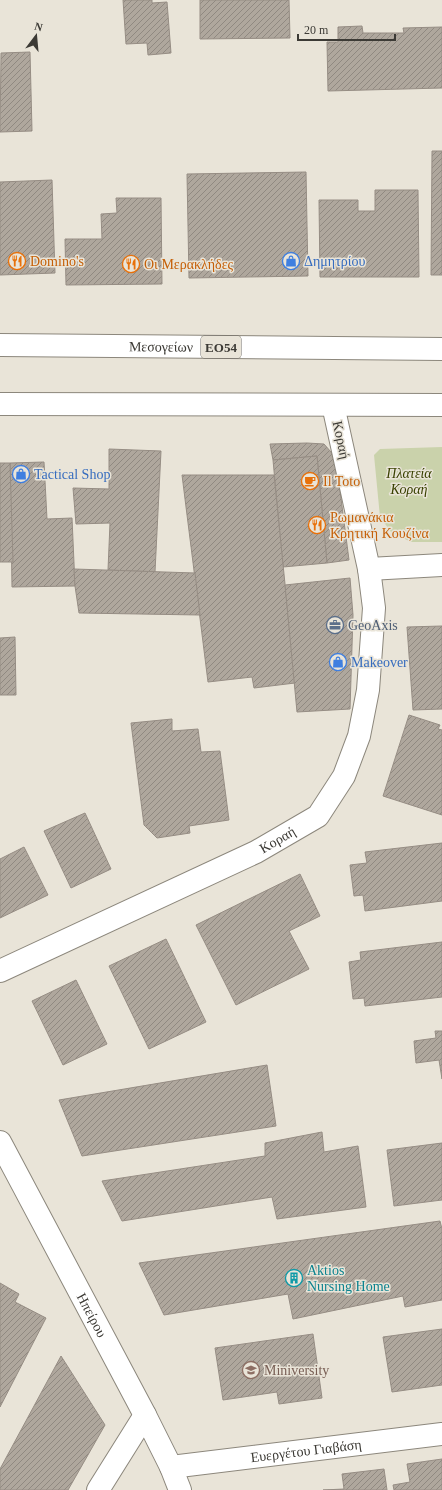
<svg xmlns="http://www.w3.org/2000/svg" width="442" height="1490" font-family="Georgia,serif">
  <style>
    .park { fill: #cad2ab }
    .building { fill: url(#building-hatch); stroke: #968d84 }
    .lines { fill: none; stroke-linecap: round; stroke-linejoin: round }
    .minor-casing { stroke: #8c877c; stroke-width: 24 }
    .major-casing { stroke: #8c877c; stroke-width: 24 }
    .minor { stroke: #fff; stroke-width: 22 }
    .major { stroke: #fff; stroke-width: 22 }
    .labels { text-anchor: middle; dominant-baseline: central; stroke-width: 3; stroke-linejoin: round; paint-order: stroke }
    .shield { fill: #e9e4d8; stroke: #706d66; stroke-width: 1 }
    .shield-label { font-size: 13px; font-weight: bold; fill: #3c3a35 }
    .food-label { font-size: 14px; fill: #c56008; stroke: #e9e4d8; text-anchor: start }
    .shop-label { font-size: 14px; fill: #366cbe; stroke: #e9e4d8; text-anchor: start }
    .street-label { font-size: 14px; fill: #3c3a35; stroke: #e9e4d8 }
    .park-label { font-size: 14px; font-style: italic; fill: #394100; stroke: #e9e4d8 }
    .service-label { font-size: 14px; fill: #4e5e75; stroke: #e9e4d8; text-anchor: start }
    .culture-label { font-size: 14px; fill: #0d838f; stroke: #e9e4d8; text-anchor: start }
    .education-label { font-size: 14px; fill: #785e54; stroke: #e9e4d8; text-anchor: start }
  </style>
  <defs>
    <pattern id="building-hatch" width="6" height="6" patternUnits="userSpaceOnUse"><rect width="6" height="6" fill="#afa79d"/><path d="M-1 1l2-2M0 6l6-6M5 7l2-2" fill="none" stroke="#908981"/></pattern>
  </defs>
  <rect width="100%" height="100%" fill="#e9e4d8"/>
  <path class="park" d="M442,447V542H411L391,532L380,517L374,455L380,449Z"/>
  <g class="building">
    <path d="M123,0H152V3L167,2L171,53L148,55L147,43L126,44Z"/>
    <path d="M200,0H289L290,38L200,39Z"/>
    <path d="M362,26L363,33H404L403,28L442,27V88L328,91L327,42H338V27Z"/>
    <path d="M30,52L32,131L0,132L1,53Z"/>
    <path d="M432,151H442V275H431Z"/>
    <path d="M306,172L308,276L189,278L187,174Z"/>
    <path d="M52,180L55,273L0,275V182Z"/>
    <path d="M375,190H418L419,277H320L319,200H358V211H375Z"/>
    <path d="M116,198H161L162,284L66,285L65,239H102L101,214L117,213Z"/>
    <path d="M307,443L324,444L331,452L336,460L349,560L327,563L317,456L273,460L270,444Z"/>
    <path d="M109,449L161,451L155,572L108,570L110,523L76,524L73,488L109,489Z"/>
    <path d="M317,456L327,563L283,567L273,460Z"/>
    <path d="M44,462L47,519L72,518L75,586L12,587L10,463Z"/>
    <path d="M0,463H10L13,562H0Z"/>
    <path d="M182,475H274L295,683L254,688L252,677L208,682Z"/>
    <path d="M74,569L195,573L200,615L79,613L75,586Z"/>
    <path d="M350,578L353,615L350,709L297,712L285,585Z"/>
    <path d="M442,626V709L413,710L407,627Z"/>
    <path d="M15,637L16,695H0V638Z"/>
    <path d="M409,715L440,725L438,729L442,730V815L383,796Z"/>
    <path d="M172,719V731L198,729L201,752L220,751L229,820L189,826L190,833L157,838L144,825L131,723Z"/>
    <path d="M85,813L111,869L71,888L44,831Z"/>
    <path d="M442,843V901L365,911L363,895L354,896L350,865L367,863L365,852Z"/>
    <path d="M24,847L48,895L0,918V859Z"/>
    <path d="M300,874L320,916L289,931L309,969L236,1005L196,925Z"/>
    <path d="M166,939L206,1022L149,1049L109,966Z"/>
    <path d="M442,942V997L365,1006L364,998L353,999L349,962L361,960L360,952Z"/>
    <path d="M76,980L107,1044L63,1065L32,1001Z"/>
    <path d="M435,1031H442V1079L439,1060L416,1063L414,1041L436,1038Z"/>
    <path d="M267,1065L276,1126L82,1156L59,1100Z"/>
    <path d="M322,1132L324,1152L358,1146L366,1207L277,1219L272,1197L122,1221L102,1181L265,1156V1143Z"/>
    <path d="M442,1143V1200L394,1206L387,1150Z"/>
    <path d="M440,1221L442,1229V1300L405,1307L403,1296L293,1319L288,1294L164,1315L139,1263Z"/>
    <path d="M0,1283L19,1294L15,1302L46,1318L0,1407Z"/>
    <path d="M442,1329V1385L392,1392L383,1337Z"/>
    <path d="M313,1334L322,1398L279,1404L277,1392L223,1400L215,1348Z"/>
    <path d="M61,1356L105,1425L68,1490H0V1469Z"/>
    <path d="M442,1459V1490H394L393,1485L410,1482L407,1464Z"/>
    <path d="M384,1469L387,1490H323L344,1489L342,1474Z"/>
  </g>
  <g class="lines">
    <g class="minor-casing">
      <g id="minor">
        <path d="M369,569L442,565"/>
        <path id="s1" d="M0,971L256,852L318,816L344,776L359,736L368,690L374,608L369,569L333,405"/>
        <path id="s2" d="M0,1142L145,1415L171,1467L180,1490"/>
        <path id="s3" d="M171,1467L442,1434"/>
        <path d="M98,1490L145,1415"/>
      </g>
    </g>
    <g class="major-casing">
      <g id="major">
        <path id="s4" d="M0,345L442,349"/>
        <path d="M0,404L442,405"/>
      </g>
    </g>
    <use href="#minor" class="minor"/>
    <use href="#major" class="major"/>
  </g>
  <defs>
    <g id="restaurant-ring" transform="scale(0.9)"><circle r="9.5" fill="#e9e4d8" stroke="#e8710a" stroke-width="1.5"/><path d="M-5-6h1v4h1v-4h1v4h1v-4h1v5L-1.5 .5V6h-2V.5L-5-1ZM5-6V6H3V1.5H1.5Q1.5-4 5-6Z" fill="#e8710a"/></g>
    <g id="shop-ring" transform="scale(0.9)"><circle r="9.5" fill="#e9e4d8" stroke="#3f7fe0" stroke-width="1.5"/><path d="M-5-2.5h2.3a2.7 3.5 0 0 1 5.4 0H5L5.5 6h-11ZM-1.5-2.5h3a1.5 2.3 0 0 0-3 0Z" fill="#3f7fe0"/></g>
    <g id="cafe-ring" transform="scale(0.9)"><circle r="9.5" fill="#e9e4d8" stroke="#e8710a" stroke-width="1.5"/><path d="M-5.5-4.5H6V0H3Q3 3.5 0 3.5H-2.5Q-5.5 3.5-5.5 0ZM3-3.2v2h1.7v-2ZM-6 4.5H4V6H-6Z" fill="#e8710a"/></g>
    <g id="office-ring" transform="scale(0.9)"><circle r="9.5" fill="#e9e4d8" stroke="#5c6f8a" stroke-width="1.5"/><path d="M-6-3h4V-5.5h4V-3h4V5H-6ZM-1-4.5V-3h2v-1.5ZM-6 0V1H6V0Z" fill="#5c6f8a"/></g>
    <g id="building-ring" transform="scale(0.9)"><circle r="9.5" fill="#e9e4d8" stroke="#0f9aa8" stroke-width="1.5"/><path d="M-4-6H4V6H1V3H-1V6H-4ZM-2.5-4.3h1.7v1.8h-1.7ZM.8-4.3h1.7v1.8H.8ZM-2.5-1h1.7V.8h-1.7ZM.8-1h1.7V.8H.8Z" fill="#0f9aa8"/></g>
    <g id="school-ring" transform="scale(0.9)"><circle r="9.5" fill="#e9e4d8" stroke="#8d6e63" stroke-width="1.5"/><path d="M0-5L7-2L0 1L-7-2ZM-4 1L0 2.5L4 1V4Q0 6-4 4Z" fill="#8d6e63"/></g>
  </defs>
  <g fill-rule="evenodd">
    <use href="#restaurant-ring" x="17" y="261"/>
    <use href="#shop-ring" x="291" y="261"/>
    <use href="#restaurant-ring" x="131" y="264"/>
    <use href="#shop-ring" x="21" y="474"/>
    <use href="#cafe-ring" x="310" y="481"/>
    <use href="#restaurant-ring" x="317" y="525"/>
    <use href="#office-ring" x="335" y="625"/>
    <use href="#shop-ring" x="338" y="662"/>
    <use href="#building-ring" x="294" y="1278"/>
    <use href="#school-ring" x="251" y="1370"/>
  </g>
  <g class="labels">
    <rect class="shield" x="201" y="336" width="40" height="22" rx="3"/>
    <g class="shield-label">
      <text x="221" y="347">ΕΟ54</text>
    </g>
    <g class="food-label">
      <text x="30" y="261">Domino's</text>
      <text x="144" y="264">Οι Μερακλήδες</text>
      <text x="323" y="481">Il Toto</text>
      <text x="330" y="517">Ρωμανάκια<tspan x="330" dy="16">Κρητική Κουζίνα</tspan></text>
    </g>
    <g class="shop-label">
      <text x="304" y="261">Δημητρίου</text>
      <text x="34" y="474">Tactical Shop</text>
      <text x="351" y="662">Makeover</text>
    </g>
    <g class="street-label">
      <text stroke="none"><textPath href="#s4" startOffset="161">Μεσογείων</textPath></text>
      <text transform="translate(341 440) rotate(78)">Κοραή</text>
      <text stroke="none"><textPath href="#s1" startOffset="307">Κοραή</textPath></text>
      <text stroke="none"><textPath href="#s2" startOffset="196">Ηπείρου</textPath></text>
      <text stroke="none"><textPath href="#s3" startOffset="136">Ευεργέτου Γιαβάση</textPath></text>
    </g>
    <g class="park-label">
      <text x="409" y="473">Πλατεία<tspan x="409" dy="16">Κοραή</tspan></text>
    </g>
    <g class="service-label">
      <text x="348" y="625">GeoAxis</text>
    </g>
    <g class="culture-label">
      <text x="307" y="1270">Aktios<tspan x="307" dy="16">Nursing Home</tspan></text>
    </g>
    <g class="education-label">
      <text x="264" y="1370">Miniversity</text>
    </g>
  </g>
  <g transform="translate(36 36) rotate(16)" stroke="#e9e4d8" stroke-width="3" paint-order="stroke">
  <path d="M0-3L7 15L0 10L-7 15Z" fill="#3c3a35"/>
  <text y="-6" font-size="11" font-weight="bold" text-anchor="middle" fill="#3c3a35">N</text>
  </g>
  <path d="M298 34v6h97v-6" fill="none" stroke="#3c3a35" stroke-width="2"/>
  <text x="304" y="34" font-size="12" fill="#3c3a35" stroke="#e9e4d8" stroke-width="3" paint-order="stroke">20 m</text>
</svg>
